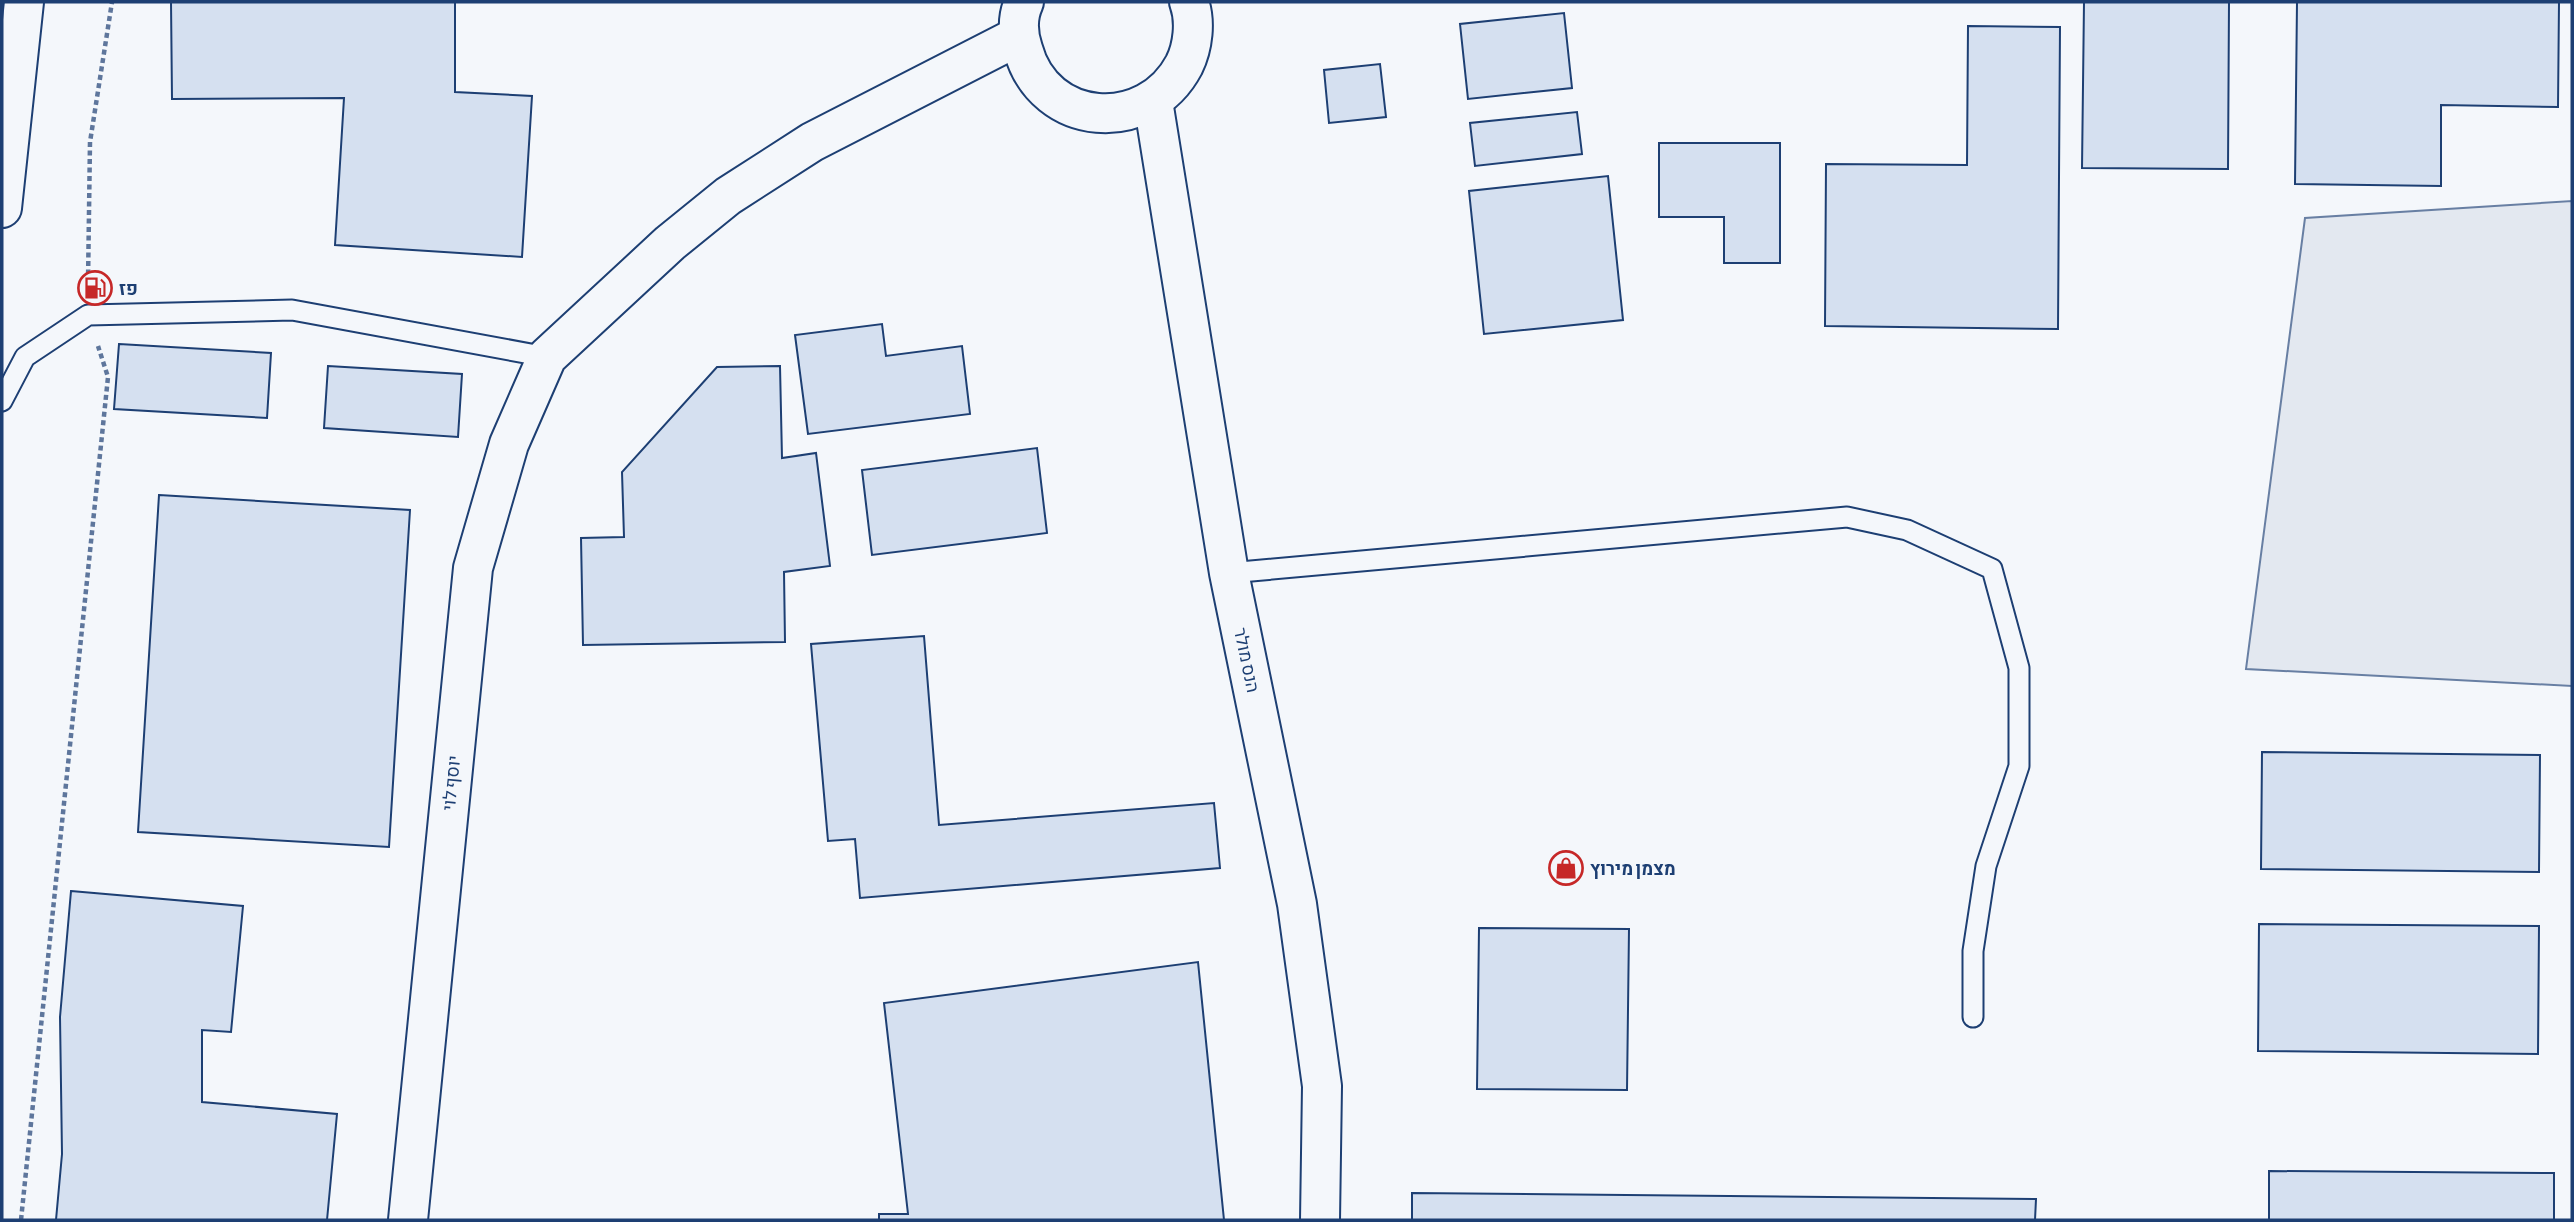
<svg xmlns="http://www.w3.org/2000/svg" width="2574" height="1222" font-family="'Asap Condensed',Heebo,sans-serif">
  <style>
    .parking { fill: #e3e8f0; stroke: #687fa3; stroke-width: 2 }
    .building { fill: #d5e0f0; stroke: #1d3f73; stroke-width: 2 }
    .lines { fill: none; stroke-linecap: round; stroke-linejoin: round }
    .service-casing { stroke: #1d3f73; stroke-width: 23 }
    .minor-casing { stroke: #1d3f73; stroke-width: 42 }
    .trunk-casing { stroke: #1d3f73; stroke-width: 42 }
    .path { stroke: #5e769c; stroke-width: 4.5; stroke-dasharray: 5 3.5; stroke-linecap: butt }
    .service { stroke: #f4f7fb; stroke-width: 19 }
    .minor { stroke: #f4f7fb; stroke-width: 38 }
    .trunk { stroke: #f4f7fb; stroke-width: 38 }
    .labels { text-anchor: middle; dominant-baseline: central; stroke-width: 5; stroke-linejoin: round; paint-order: stroke }
    .poi-label { font-size: 18px; font-weight: bold; fill: #1d3f73; stroke: #f4f7fb; text-anchor: start }
    .street-label { font-size: 18px; fill: #1d3f73; stroke: #f4f7fb }
  </style>
  <rect width="100%" height="100%" fill="#f4f7fb"/>
  <path class="parking" d="M2572,201V686L2246,669L2305,218Z"/>
  <g class="building">
    <path d="M171,2H455V92L532,96L522,257L335,245L344,98L172,99Z"/>
    <path d="M2084,2H2229L2228,169L2082,168Z"/>
    <path d="M2297,2H2559L2558,107L2441,105V186L2295,184Z"/>
    <path d="M1564,13L1572,88L1468,99L1460,24Z"/>
    <path d="M1968,26L2060,27L2058,329L1825,326L1826,164L1967,165Z"/>
    <path d="M1380,64L1386,117L1329,123L1324,70Z"/>
    <path d="M1577,112L1582,154L1475,166L1470,123Z"/>
    <path d="M1659,143H1780V263H1724V217H1659Z"/>
    <path d="M1608,176L1623,320L1484,334L1469,191Z"/>
    <path d="M882,324L886,356L962,346L970,414L808,434L795,335Z"/>
    <path d="M119,344L271,353L267,418L114,409Z"/>
    <path d="M328,366L462,374L458,437L324,428Z"/>
    <path d="M780,366L782,458L816,453L830,566L784,572L785,642L583,645L581,538L624,537L622,472L717,367Z"/>
    <path d="M1037,448L1047,533L872,555L862,470Z"/>
    <path d="M159,495L410,510L389,847L138,832Z"/>
    <path d="M924,636L939,825L1214,803L1220,868L860,898L855,839L828,841L811,644Z"/>
    <path d="M2262,752L2540,755L2539,872L2261,869Z"/>
    <path d="M71,891L243,906L231,1032L202,1030V1102L337,1114L327,1220H56L62,1154L60,1017Z"/>
    <path d="M2259,924L2539,926L2538,1054L2258,1051Z"/>
    <path d="M1479,928L1629,929L1627,1090L1477,1089Z"/>
    <path d="M1198,962L1224,1220H879V1214H908L884,1003Z"/>
    <path d="M2269,1171L2554,1173V1220H2269Z"/>
    <path d="M1412,1193L2036,1199L2035,1220H1412Z"/>
  </g>
  <g class="lines">
    <g class="service-casing">
      <g id="service">
        <path d="M2,401L25,357L88,315L292,310L547,357"/>
        <path d="M1229,573L1847,517L1907,530L1992,569L2019,668V766L1986,866L1973,951V1017"/>
      </g>
    </g>
    <g class="minor-casing">
      <g id="minor">
        <path d="M1024,2C1017,17 1018,34 1023,49C1044,128 1147,135 1184,65C1193,47 1196,21 1189,2"/>
        <path d="M1153,101L1229,573L1297,904L1322,1086L1320,1220"/>
        <path d="M408,1220L473,568L509,444L547,357L670,243L728,196L812,142L1019,36"/>
      </g>
    </g>
    <g class="trunk-casing">
      <path id="trunk" d="M2,208L24,2"/>
    </g>
    <g class="path">
      <path d="M88,283L90,142L112,2"/>
      <path d="M21,1220L108,377L98,346"/>
    </g>
    <use href="#service" class="service"/>
    <use href="#minor" class="minor"/>
    <use href="#trunk" class="trunk"/>
  </g>
  <defs>
    <g id="fuel-ring" transform="scale(1.75)"><circle r="9.5" fill="#f4f7fb" stroke="#c62828" stroke-width="1.5"/><path d="M-5.5-6h7V0h2V4h1.3V-2.5L3-4.5l.8-.8L6-3V5H2.5V1h-1V6h-7ZM-4.2-4.7v3.2H.2V-4.7Z" fill="#c62828"/></g>
    <g id="shop-ring" transform="scale(1.75)"><circle r="9.5" fill="#f4f7fb" stroke="#c62828" stroke-width="1.5"/><path d="M-5-2.5h2.3a2.7 3.5 0 0 1 5.4 0H5L5.5 6h-11ZM-1.5-2.5h3a1.5 2.3 0 0 0-3 0Z" fill="#c62828"/></g>
  </defs>
  <g fill-rule="evenodd">
    <use href="#fuel-ring" x="95" y="288"/>
    <use href="#shop-ring" x="1566" y="868"/>
  </g>
  <g class="labels">
    <g class="poi-label">
      <text x="119" y="288">פז</text>
      <text x="1590" y="868">מצמן מירוץ</text>
    </g>
    <g class="street-label">
      <text transform="translate(1247 660) rotate(78)">הנס מולר</text>
      <text transform="translate(451 783) rotate(-84)">יוסף לוי</text>
    </g>
  </g>
  <rect width="2574" height="1222" fill="none" stroke="#1d3f73" stroke-width="7"/>
</svg>
